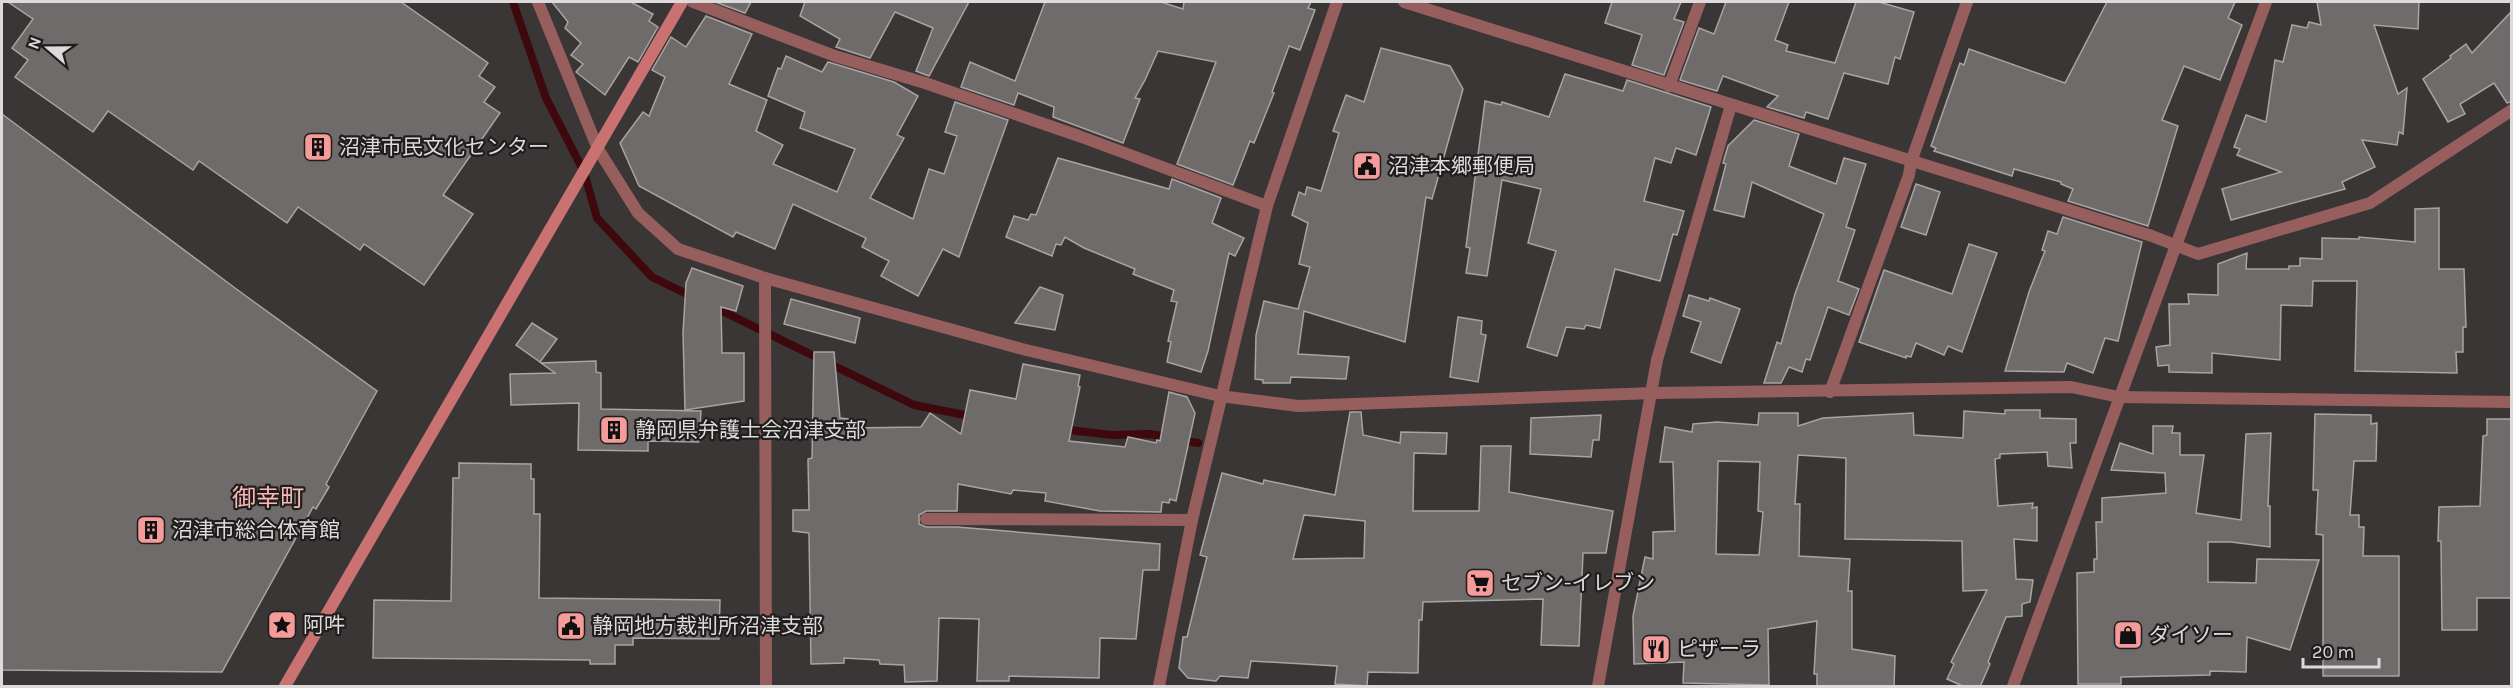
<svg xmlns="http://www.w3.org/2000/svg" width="2513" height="688" font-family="Karla,'Noto Sans JP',sans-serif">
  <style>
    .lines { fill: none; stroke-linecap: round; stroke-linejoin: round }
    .stream { stroke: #3e080d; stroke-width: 8 }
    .building { fill: #6e6b6a; stroke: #a8a4a4; stroke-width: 1.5; fill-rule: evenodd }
    .street { stroke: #965e5c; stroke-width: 12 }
    .secondary { stroke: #ca7271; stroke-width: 12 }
    .labels { text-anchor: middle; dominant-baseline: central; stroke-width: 4.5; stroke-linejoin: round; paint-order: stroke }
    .poi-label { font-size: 21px; fill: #dcdada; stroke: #1f1e1d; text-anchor: start }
    .quarter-label { font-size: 24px; fill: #fcb7b5; stroke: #1f1e1d }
  </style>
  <rect width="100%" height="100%" fill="#393635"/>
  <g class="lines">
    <g class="stream">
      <path d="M513,2L546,98L584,172L597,218L652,277L695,298"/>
      <path d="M714,307L914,405L975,417"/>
      <path d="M1061,429L1112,435L1150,434L1169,437"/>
      <path d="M1180,440L1198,443"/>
    </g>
  </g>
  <g class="building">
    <path d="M8,2H401L488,63L479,76L495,87L484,102L500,113L443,195L473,214L424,285L364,244L360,250L298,207L287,223L199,161L193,170L108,111L93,132L15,77L28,60L12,48L33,19Z"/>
    <path d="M552,2H631L653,14L649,21L658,27L638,62L629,57L605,95L576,72L583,64L571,55L581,43L565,28L568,22Z"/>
    <path d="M715,2H751L745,13Z"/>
    <path d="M805,2H969L929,76L916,71L933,28L895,12L870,58L836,47L840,39L800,16Z"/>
    <path d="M1045,2H1161L1183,9L1184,2H1311L1308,8L1315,10L1300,50L1289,46L1272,92L1274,93L1254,143L1250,141L1233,185L1177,164L1216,62L1158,51L1145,80L1135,98L1140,99L1123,143L1053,117L1054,107L1018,93L1014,105L961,87L970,62L1015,81Z"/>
    <path d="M1612,2H1681L1674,19L1684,22L1664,75L1632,65L1642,35L1605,23Z"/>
    <path d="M1726,2H1789L1775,40L1788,45L1786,51L1835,63L1856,2H1879L1914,12L1900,59L1895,57L1888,84L1844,73L1828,119L1806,112L1804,118L1767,107L1778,96L1723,76L1717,91L1680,80L1699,28L1714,34Z"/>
    <path d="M2107,2H2235L2228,18L2242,25L2220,80L2184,66L2162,120L2178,126L2148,226L2068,201L2073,189L2061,184V182L2014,169L2012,176L1934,151L1936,148L1931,146L1960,63L1964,65L1969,49L2065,83Z"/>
    <path d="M2317,2H2419L2418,29L2374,25L2398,94L2407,88L2403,134L2399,132L2397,145L2362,140L2375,167L2342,182L2345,189L2231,220L2222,189L2281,172L2237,155L2240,149L2234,147L2246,115L2266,122L2275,60L2283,62L2292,25L2307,28L2309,22L2321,25Z"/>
    <path d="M2511,12V102L2507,103L2494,83L2460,104L2465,114L2448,122L2423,79L2451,58L2450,56L2466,44L2472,53Z"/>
    <path d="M706,16L752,34L729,84L767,100L756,131L783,145L773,164L837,192L855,149L800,128L805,112L768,96L778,68L781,69L786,56L822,72L828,62L894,82L918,96L897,135L904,138L870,198L913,219L929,169L944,174L957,136L945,132L955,102L1008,120L959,257L943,249L918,296L881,276L889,261L862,247L866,238L793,204L775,249L736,232L733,237L639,186L620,143L643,112L649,116L665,77L652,70L671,37L686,47Z"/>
    <path d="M1381,48L1450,66L1463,89L1432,199L1426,197L1405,342L1304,311L1298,354L1349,357L1346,379L1291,377L1290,383H1263V380L1255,379L1256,335L1264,301L1298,309L1310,267L1299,264L1308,223L1292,215L1299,192L1305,195L1307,187L1321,191L1339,133L1333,131L1346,95L1364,102Z"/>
    <path d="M1565,74L1623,91L1627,80L1711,107L1696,155L1676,148L1671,163L1655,158L1644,201L1684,211L1677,235L1673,234L1660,281L1615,269L1600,328L1586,325L1584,329L1566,327L1557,356L1527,347L1556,251L1528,243L1541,189L1502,180L1487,276L1466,273L1470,248L1466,247L1485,101L1501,105L1502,102L1549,117Z"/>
    <path d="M2,114L239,291L377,391L326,484L329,487L316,509L313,507L222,672L2,670Z"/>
    <path d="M1754,120L1799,134L1789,166L1836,184L1844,158L1866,164L1846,227L1855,230L1838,281L1859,289L1849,315L1828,307L1810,360L1806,359L1802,372L1789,367L1781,383H1764L1777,342L1781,344L1795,294L1824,214L1752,182L1744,217L1714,210L1726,164L1723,163L1728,146Z"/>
    <path d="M1058,158L1169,189L1172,179L1221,198L1212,223L1244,238L1235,256L1229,253L1208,351L1201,372L1167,362L1171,342L1168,341L1177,302L1171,301L1174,290L1133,274L1135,269L1084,248L1065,237L1061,245L1056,244L1052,256L1006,237L1014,216L1028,220L1031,214L1036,215Z"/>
    <path d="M1916,184L1940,192L1926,235L1901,227Z"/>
    <path d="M2439,208V269H2464L2466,327H2463V352H2456L2457,373L2355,371L2357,281H2313L2312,306L2281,305L2280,360L2212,353V373L2169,372V365L2158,366L2156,347L2170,345L2169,304H2189L2188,294L2218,295V264L2247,253L2246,269H2289V266H2300V258L2322,259V238L2359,239V237L2415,242V209Z"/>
    <path d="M2063,217L2142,242L2118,341L2105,338L2093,373L2067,363L2064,372L2005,371L2029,292L2045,251L2042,250L2048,231L2057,234Z"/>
    <path d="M1969,244L1997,253L1962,352L1948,346L1944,355L1916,343L1911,357L1906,356V358L1859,342L1884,270L1952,294Z"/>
    <path d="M692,268L743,286L736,311L721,307L722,353H744V401L685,410L683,333L686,283Z"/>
    <path d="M1040,287L1063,295L1055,330L1015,323Z"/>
    <path d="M1689,295L1709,301L1710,298L1740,309L1721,363L1691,352L1701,322L1683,316Z"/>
    <path d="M791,299L860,318L855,343L784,324Z"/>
    <path d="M1458,317L1482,321L1481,334L1486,335L1478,382L1450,377Z"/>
    <path d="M532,323L557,339L540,362L516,345Z"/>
    <path d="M814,352H834L840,418L849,419L850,428L921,427L930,413L961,434L970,390L1016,399L1023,364L1080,375L1078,386L1080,387L1069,441L1125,447L1128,437L1156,443L1157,440L1160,441L1169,392L1187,397L1195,413L1176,501L1170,499L1169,503L1162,502L1161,512L1100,511L1045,501L1046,493L1013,490L1011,494L958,484L957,511H926L919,515V524L926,527H957L1160,544L1159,570H1143L1136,639L1100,638L1099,678L1009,676V681H977L979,619L939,618L937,681L905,682L904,665L880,664L879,660L844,658V663L811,664L809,533L793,531V510H809L808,459L812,458Z"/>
    <path d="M596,361V372L601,373V409L701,411L699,442L648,441V451L578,450L579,403L511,405L510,374L555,373L541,363Z"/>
    <path d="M2005,410H2040V418L2076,419V443H2070L2072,468L2048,466L2047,452L2000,454V458L1995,459L1998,506L2033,503L2032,508L2037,507V541L2014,539L2016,579L2033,580L2030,602L2022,604V616L2006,617L1988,662L1990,664L1980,687H1965L1947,679L1954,664L1951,662L1987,590L1963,591L1962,541L1845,539L1846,458L1798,455L1795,504H1800L1799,556L1850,559L1848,591H1852V649L1895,656L1894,687H1817V674H1814L1817,621L1768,629L1769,685L1683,683L1684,662L1634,664L1633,616L1645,557L1653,559V532L1675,531L1673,462H1660L1665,427L1692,432L1693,424L1717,422L1758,425L1759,413H1798V426L1823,418L1913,413L1914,435L1963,438L1964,411L2005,414ZM1718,461L1760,462L1758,511L1763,512L1759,555L1716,554Z"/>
    <path d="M1350,412H1361L1363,435L1400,443L1401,432L1447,433L1446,454L1414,453L1413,511H1479L1481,446H1511L1509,492L1613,511L1606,553H1583L1579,646L1541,645L1543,599L1423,602L1422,620H1419L1418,673L1368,672L1367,686L1335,684L1337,666L1251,661L1248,678L1220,676L1216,681L1188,678L1179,668L1183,637H1187L1197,596L1207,557L1200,555L1222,473L1263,484L1264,480L1335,495ZM1304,515L1365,521L1364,558L1293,559Z"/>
    <path d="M2315,414L2371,415V424L2377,423L2376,461H2354L2350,515H2359V527H2364L2363,556H2399V676H2323V535L2316,534L2318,490H2313Z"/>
    <path d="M1601,415L1599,440H1593L1591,457L1530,454L1531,418Z"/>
    <path d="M2487,419H2511V598H2477V630H2442L2441,541H2438L2439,507L2480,506L2483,436L2487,435Z"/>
    <path d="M2153,426H2173L2172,433H2180V455H2204L2196,513L2241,520L2246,434L2271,433L2268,506H2270V547L2231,542H2208V582L2256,583L2257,559L2319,560L2290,650L2247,637L2246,672L2210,671V675L2121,677V684H2078L2077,573L2094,572V559H2097L2096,522H2102V498L2166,493L2165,473L2111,470L2120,443L2153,454Z"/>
    <path d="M459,463L531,464V479H534V514H540L539,598L720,600L719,639L633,638V645H615V664H590V660L373,658L374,600L451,601L453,478H459Z"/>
  </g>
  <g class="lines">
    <g class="street">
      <path d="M538,2L598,149L638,213L678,249L765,278L1022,349L1220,396L1298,406L1653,393L2071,387L2119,397L2512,402"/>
      <path d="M693,2L835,56L925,83L1079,136L1267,206"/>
      <path d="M1404,2L2152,236L2198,254L2370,203L2512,110"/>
      <path d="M1669,86L1700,2"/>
      <path d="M765,278L766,686"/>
      <path d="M1830,392L1909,175L1911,162L1967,2"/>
      <path d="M926,519L1192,520"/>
      <path d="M1159,686L1192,520L1267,206L1337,2"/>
      <path d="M1598,686L1657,360L1731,105"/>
      <path d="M2013,686C2096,458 2183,231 2266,2"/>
    </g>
    <path class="secondary" d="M285,686L682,2"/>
  </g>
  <defs>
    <g id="building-square" transform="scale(1.5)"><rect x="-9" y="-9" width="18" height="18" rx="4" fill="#f59b99" stroke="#1f1e1d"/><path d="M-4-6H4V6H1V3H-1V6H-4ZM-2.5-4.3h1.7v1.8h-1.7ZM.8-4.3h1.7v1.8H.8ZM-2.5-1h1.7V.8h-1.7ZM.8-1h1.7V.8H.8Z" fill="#111"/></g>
    <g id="civic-square" transform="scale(1.5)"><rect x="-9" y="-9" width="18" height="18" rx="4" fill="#f59b99" stroke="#1f1e1d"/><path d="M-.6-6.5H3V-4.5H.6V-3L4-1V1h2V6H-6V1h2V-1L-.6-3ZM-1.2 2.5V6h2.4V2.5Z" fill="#111"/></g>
    <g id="supermarket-square" transform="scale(1.5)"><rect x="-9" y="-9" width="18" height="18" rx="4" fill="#f59b99" stroke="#1f1e1d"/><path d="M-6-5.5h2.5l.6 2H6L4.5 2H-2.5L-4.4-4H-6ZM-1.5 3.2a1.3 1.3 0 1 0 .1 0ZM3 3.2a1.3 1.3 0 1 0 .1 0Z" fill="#111"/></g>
    <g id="sight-square" transform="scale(1.5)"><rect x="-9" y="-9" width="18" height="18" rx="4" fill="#f59b99" stroke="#1f1e1d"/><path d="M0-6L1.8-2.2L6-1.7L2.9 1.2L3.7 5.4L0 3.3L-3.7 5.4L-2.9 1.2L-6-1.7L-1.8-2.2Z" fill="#111"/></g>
    <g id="shop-square" transform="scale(1.5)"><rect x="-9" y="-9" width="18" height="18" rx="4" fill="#f59b99" stroke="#1f1e1d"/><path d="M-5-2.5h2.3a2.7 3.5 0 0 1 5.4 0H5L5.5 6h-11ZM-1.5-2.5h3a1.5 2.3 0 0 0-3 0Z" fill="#111"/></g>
    <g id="restaurant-square" transform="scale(1.5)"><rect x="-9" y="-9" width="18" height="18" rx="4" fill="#f59b99" stroke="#1f1e1d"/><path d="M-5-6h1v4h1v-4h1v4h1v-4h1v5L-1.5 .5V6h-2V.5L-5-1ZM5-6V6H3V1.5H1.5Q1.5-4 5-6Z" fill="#111"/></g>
  </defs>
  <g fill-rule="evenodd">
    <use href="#building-square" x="318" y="147"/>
    <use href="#civic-square" x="1367" y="166"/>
    <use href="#building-square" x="614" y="430"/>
    <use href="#building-square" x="151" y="530"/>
    <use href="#supermarket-square" x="1480" y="583"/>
    <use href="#sight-square" x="282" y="625"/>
    <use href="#civic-square" x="571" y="626"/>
    <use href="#shop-square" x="2128" y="635"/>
    <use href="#restaurant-square" x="1656" y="649"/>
  </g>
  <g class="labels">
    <g class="poi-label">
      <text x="339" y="147">沼津市民文化センター</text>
      <text x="1388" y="166">沼津本郷郵便局</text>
      <text x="635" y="430">静岡県弁護士会沼津支部</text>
      <text x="172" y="530">沼津市総合体育館</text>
      <text x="1501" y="583">セブン-イレブン</text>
      <text x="303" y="625">阿吽</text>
      <text x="592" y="626">静岡地方裁判所沼津支部</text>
      <text x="2149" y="635">ダイソー</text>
      <text x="1677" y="649">ピザーラ</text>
    </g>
    <g class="quarter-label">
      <text x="268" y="498">御幸町</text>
    </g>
  </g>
  <rect width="2513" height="688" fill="none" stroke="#dcdada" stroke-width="6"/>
  <g transform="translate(48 48) rotate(290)" stroke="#1f1e1d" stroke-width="4.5" paint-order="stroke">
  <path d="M0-4.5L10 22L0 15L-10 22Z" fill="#dcdada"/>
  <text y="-9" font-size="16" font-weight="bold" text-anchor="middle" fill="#dcdada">N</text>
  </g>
  <path d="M2303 658v9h76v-9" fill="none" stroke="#dcdada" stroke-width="3"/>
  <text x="2312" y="658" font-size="18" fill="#dcdada" stroke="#1f1e1d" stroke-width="4.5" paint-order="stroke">20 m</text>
</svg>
